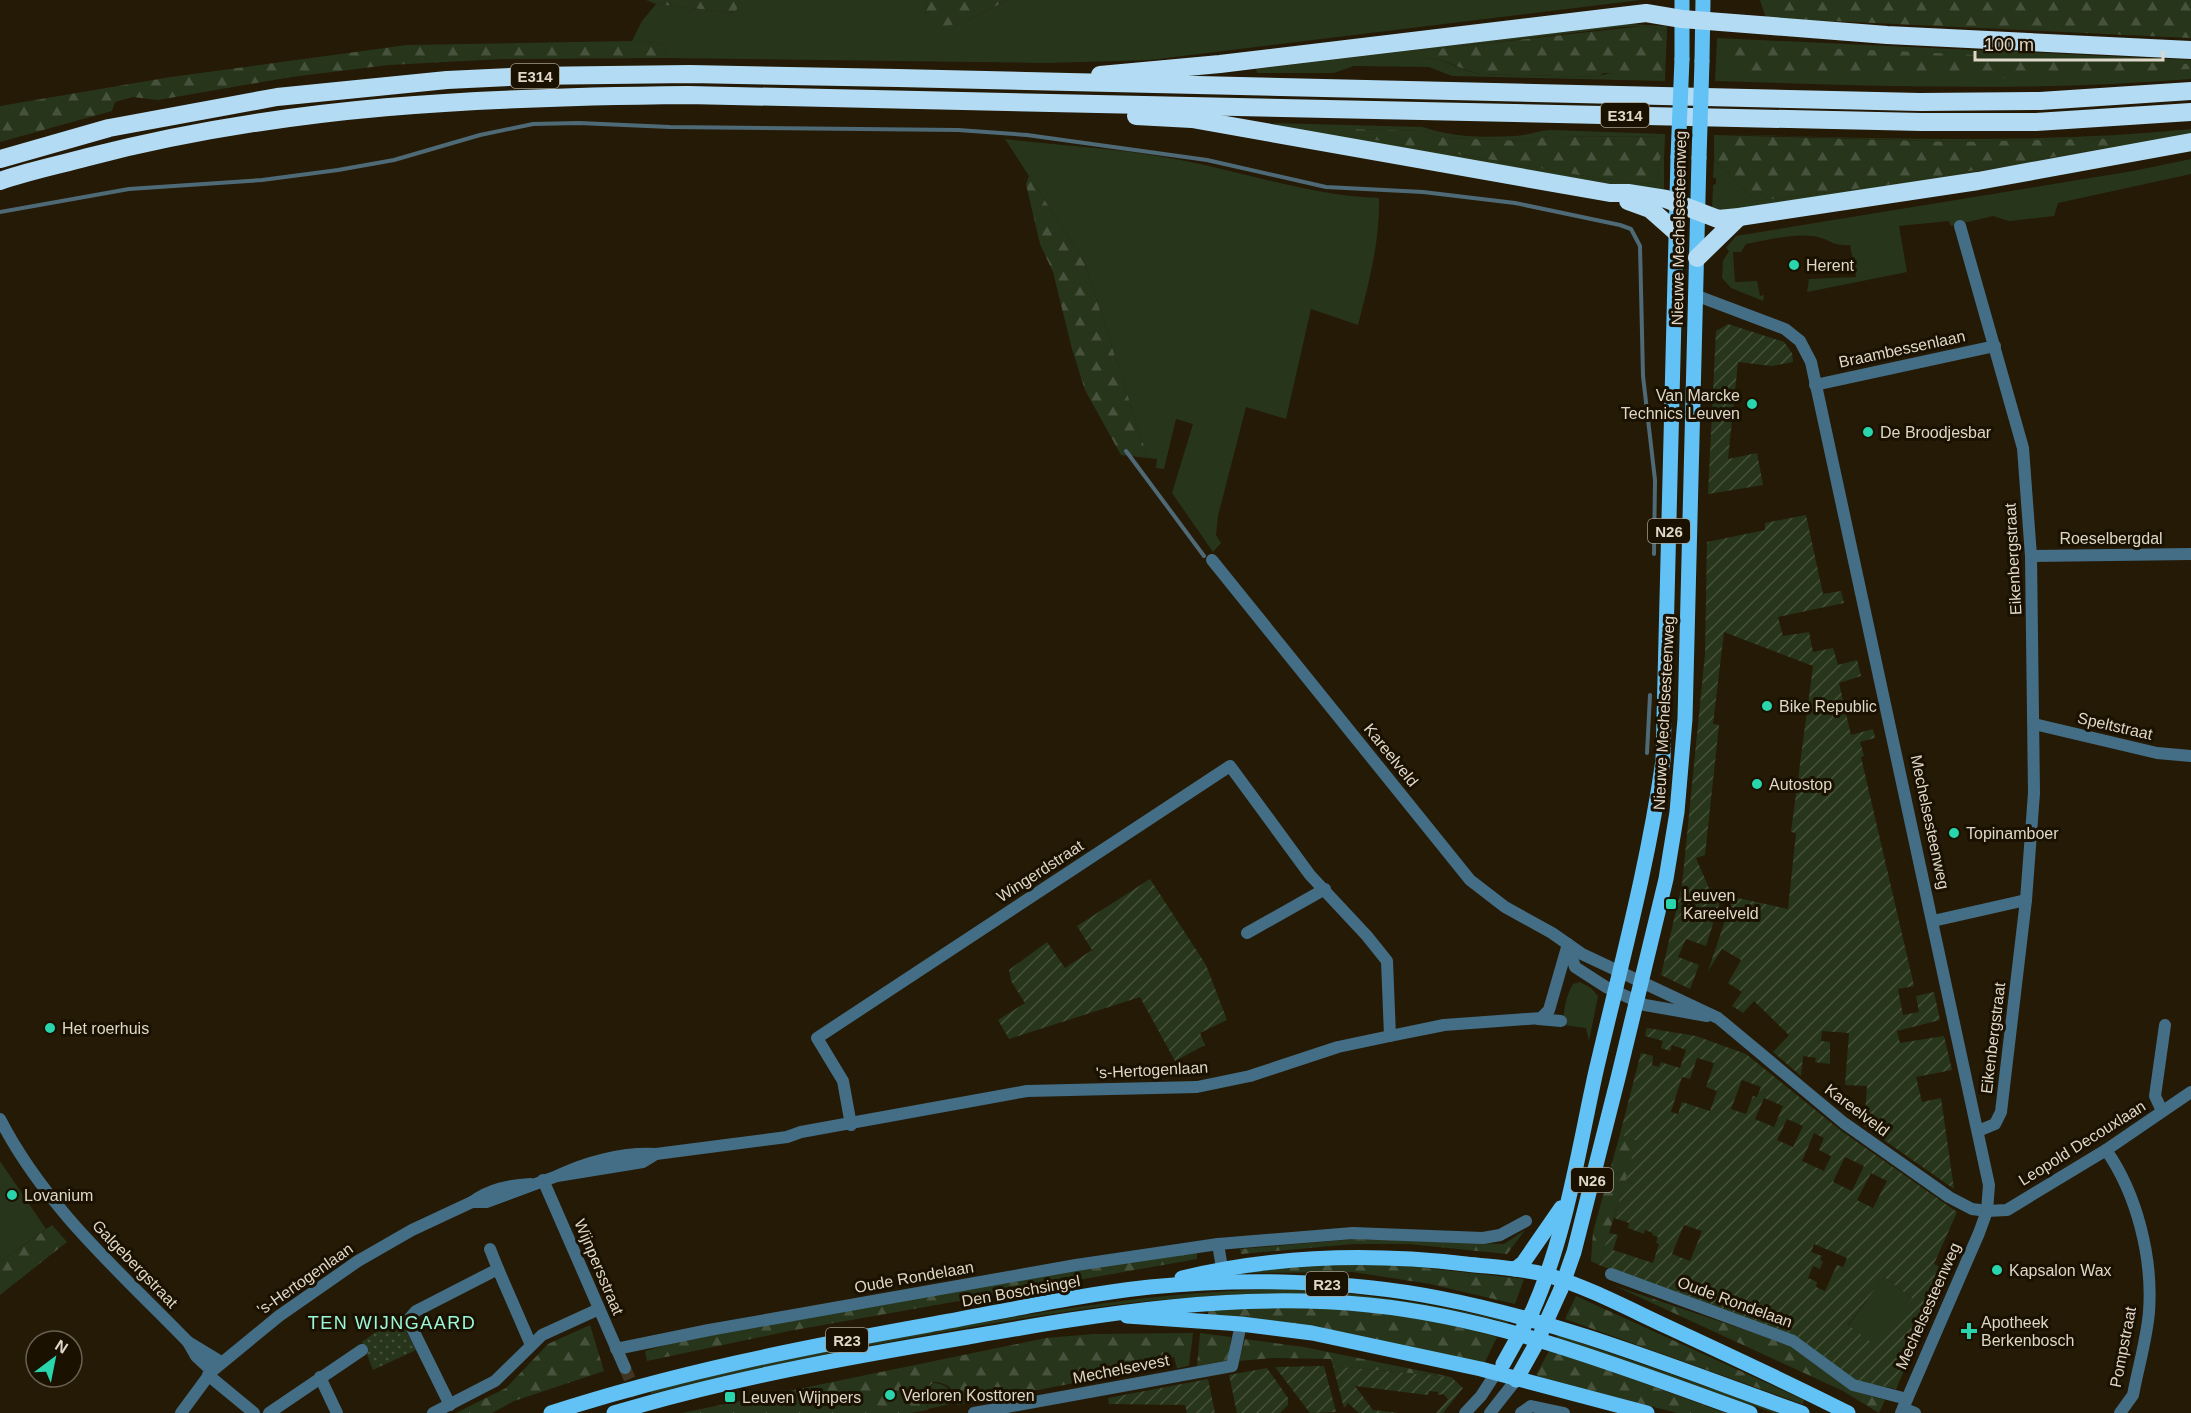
<svg xmlns="http://www.w3.org/2000/svg" width="2191" height="1413" font-family="Arial,sans-serif">
<defs>
<pattern id="forest-firs" width="22" height="20" patternUnits="userSpaceOnUse" patternTransform="scale(1.5)"><rect width="22" height="20" fill="#27361b"/><path d="M5 1l3.5 6h-7zM16 11l3.5 6h-7z" fill="#46523b"/></pattern>
<pattern id="park-dots" width="8" height="8" patternUnits="userSpaceOnUse" patternTransform="scale(1.5)"><rect width="8" height="8" fill="#27361b"/><path d="M2 2h.1M6 6h.1" fill="none" stroke="#46523b" stroke-width="1.8" stroke-linecap="round"/></pattern>
<pattern id="garden-furrows" width="10" height="10" patternUnits="userSpaceOnUse" patternTransform="scale(1.5)"><rect width="10" height="10" fill="#27361b"/><path d="M-1 1l2-2M0 10L10 0M9 11l2-2" fill="none" stroke="#46523b"/></pattern>
</defs>
<rect width="100%" height="100%" fill="#251a06"/>
<g fill="#27361b">
<polygon points="739,0 927,0 925,20 964,22 1008,0 1641,0 1150,60 1047,63 663,58 668,44 632,41 642,21 656,4 736,13"/>
<path d="M1629,24l38,2v5l-24,-5 -21,1 -202,24 4,7c22,0 36,13 57,16l117,3c13,-8 51,-1 67,0v4l-213,-5 -23,-9 -75,-1 -20,7h-77l-1,-4z"/>
<path d="M1717,38l474,22v19c-159,13 -317,7 -476,2z"/>
<path d="M1273,123l150,4c28,10 61,11 92,9 12,0 23,-6 36,-6l114,4v3l-117,-1 -23,5 -79,-3 -22,-7 -75,-2 -2,6 250,43 51,6 9,-2 3,-24 4,-1v36l-376,-64z"/>
<path d="M2191,129v7l-457,76 -22,-1 1,-26 3,-1v-6h-3l1,-19 42,42 131,-16 236,-40 -4,-7 -160,4 -245,-8c159,4 319,11 477,-5z"/>
<path d="M1005,139c53,6 107,9 159,18 73,12 140,38 215,41 1,44 -10,84 -21,127l-47,-16 -25,110 -40,-12 -28,109 -2,19 5,8 -8,9 -41,-59 21,-69 -17,-5 -12,50 -8,-1 1,-9 -9,-1 -64,-197z"/>
<path d="M2191,159v15l-133,29 -4,13 -45,5 -16,-5 -42,10 -2,-5 -50,5 8,46 -100,20 2,-13 47,-2 -6,-32c-18,1 -17,-4 -32,-8 -21,-5 -51,3 -72,7l-5,8h-8l2,30 22,-1 3,15 4,-1 -1,6 -32,-13 -9,-10 1,-17 6,-10 -3,-3 10,-12 397,-65z"/>
<path d="M1580,982l11,6 7,8 -9,45 -3,-13 -23,-3c1,-15 2,-27 10,-41z"/>
<polygon points="0,1161 46,1229 0,1262"/>
<polygon points="1884,1277 1912,1298 1876,1347 1848,1326"/>
<path d="M1290,1289c74,4 145,15 218,32l-1,2c-30,-9 -63,-14 -94,-19 -156,-25 -310,0 -464,27 -100,18 -200,37 -298,63l-1,-3c92,-24 186,-42 280,-59 119,-22 238,-42 360,-43z"/>
<polygon points="1558,1335 1782,1413 1774,1413 1556,1338"/>
<path d="M934,1383c14,1 18,9 21,20l-27,6 -2,-19z"/>
</g>
<g fill="url(#forest-firs)">
<polygon points="646,0 739,0 736,13 656,4"/>
<polygon points="927,0 1008,0 964,22 938,28 925,20"/>
<polygon points="1760,0 2191,0 2191,38 1766,18"/>
<path d="M1643,26l24,5 -2,46 -62,-4 -4,4 -118,-3c-22,-4 -34,-16 -57,-16l-5,-7z"/>
<polygon points="632,41 668,44 663,58 502,59 389,65 291,77 158,100 133,97 115,102 112,111 0,142 0,106 171,77 407,45"/>
<path d="M1749,46c147,3 294,14 442,18v5l-216,10 -7,-5 -53,-3 -183,2 -5,-7 8,-18z"/>
<polygon points="1349,129 1424,131 1446,138 1525,141 1548,136 1665,137 1664,157 1660,158 1657,182 1648,184 1597,178 1346,135"/>
<polygon points="1714,135 1959,142 2120,138 2124,145 1887,185 1756,201 1714,159"/>
<polygon points="1029,176 1084,261 1148,458 1121,455 1085,390 1072,349 1053,272 1040,244 1026,184"/>
<polygon points="1620,1134 1638,1141 1599,1265 1591,1261 1593,1232"/>
<polygon points="52,1225 67,1242 0,1295 0,1262"/>
<polygon points="1525,1230 1507,1254 1409,1244 1354,1244 1241,1254 1240,1249 1355,1239 1504,1244"/>
<polygon points="1197,1251 1197,1259 789,1331 647,1361 645,1351 691,1338 1141,1258"/>
<polygon points="1307,1265 1398,1265 1524,1279 1515,1304 1430,1284 1353,1272 1243,1273"/>
<polygon points="1615,1286 1787,1344 1850,1390 1885,1400 1879,1413 1843,1391"/>
<polygon points="1576,1296 1804,1400 1802,1404 1565,1319"/>
<polygon points="1257,1305 1367,1311 1434,1321 1497,1337 1485,1362 1313,1328 1208,1318 1208,1308"/>
<polygon points="590,1325 604,1371 514,1401 492,1413 456,1413 506,1388 548,1344"/>
<path d="M1193,1333l-4,33 -12,2 -3,-11 -26,5v5l-4,3 -187,35c-1,-14 -9,-23 -23,-23l-9,8 3,20 -18,3h-228l364,-75 48,-4z"/>
<polygon points="1200,1333 1231,1337 1229,1357 1226,1361 1197,1366"/>
<polygon points="1245,1339 1304,1347 1451,1377 1333,1366 1331,1359 1273,1358 1239,1361"/>
<polygon points="1550,1349 1725,1413 1677,1413 1543,1378 1536,1375"/>
</g>
<polygon fill="url(#park-dots)" points="398,1316 416,1350 373,1370 362,1342"/>
<g fill="url(#garden-furrows)" fill-rule="evenodd">
<polygon points="1728,324 1784,342 1792,353 1793,362 1772,366 1738,362 1728,459 1757,453 1763,485 1708,494 1716,331"/>
<polygon points="1806,515 1823,594 1841,591 1844,603 1778,617 1783,636 1809,632 1813,652 1833,648 1838,665 1857,660 1861,676 1839,683 1851,735 1873,729 1875,738 1860,742 1864,756 1861,757 1914,986 1898,989 1903,1015 1919,1012 1916,996 1934,992 1940,1020 1897,1031 1900,1043 1944,1036 1952,1070 1916,1077 1922,1102 1941,1098 1954,1189 1864,1126 1867,1086 1845,1085 1849,1033 1822,1031 1821,1041 1830,1042 1830,1064 1815,1062 1816,1058 1803,1056 1801,1076 1773,1052 1789,1035 1754,1001 1743,1013 1732,1006 1742,992 1728,983 1741,960 1722,949 1708,971 1733,897 1788,909 1796,833 1791,832 1813,666 1724,632 1713,724 1719,725 1705,855 1696,858 1711,893 1722,895 1706,946 1686,939 1678,957 1699,965 1690,989 1661,975 1682,885 1705,654 1707,542 1765,530 1765,523"/>
<polygon points="1150,879 1206,965 1227,1020 1200,1033 1205,1045 1175,1061 1140,997 1009,1039 998,1020 1025,1003 1011,981 1009,970 1047,942 1065,968 1092,950 1077,926"/>
<path d="M1647,1028l49,8 50,18 94,76 117,82 -23,52 14,7 -52,118 -41,-8 -60,-45 -196,-71 10,-32 9,2 -5,15 40,13 6,-19 -3,-1 2,-6 -6,-2 1,-2 -8,-3 -1,4 -16,-6 1,-5 -15,-5 23,-77 -17,-7 21,-81 12,3 -1,9 7,2 2,-5 19,6 6,-18 -14,-5 -2,6 -9,-3 2,-7 -18,-5zM1697,1058l17,5 -8,24 11,4 -7,20 -28,-9 -4,12 -7,-2 11,-35 8,2zM1742,1080l19,7 -4,10 -4,-1 -7,18 -15,-5zM1764,1098l19,8 -9,21 -19,-8zM1787,1119l16,7 -10,21 -16,-7zM1814,1133l10,5 -5,12 12,6 -7,15 -22,-10zM1845,1157l19,9 -12,25 -19,-9zM1871,1173l16,8 -14,27 -16,-8zM1684,1225l18,6 -12,30 -18,-7zM1814,1244l33,14 -4,9 -6,-2 -12,26 -9,-4 1,-5 -9,-4 5,-12 7,3 3,-8 -3,-1 2,-4 -11,-4zM1884,1277l28,21 -36,48 -28,-21z"/>
<polygon points="1324,1366 1336,1412 1310,1413 1275,1367"/>
<polygon points="1333,1366 1451,1377 1463,1388 1443,1413 1436,1413 1448,1399 1443,1394 1438,1395 1438,1392 1429,1391 1428,1395 1355,1386 1373,1410 1399,1413 1359,1413 1348,1403 1344,1408"/>
<polygon points="1267,1368 1288,1398 1288,1405 1280,1413 1237,1413 1229,1375"/>
<polygon points="1208,1379 1215,1413 1187,1413 1185,1405 1109,1404 1108,1398"/>
</g>
<g fill="none" stroke-linecap="round" stroke-linejoin="round">
<g stroke="#4e6a77" stroke-width="4">
<polyline points="0,212 129,189 262,180 338,170 394,160 480,135 533,124 579,123 670,127 958,130 1027,135 1207,160 1326,187 1423,192 1515,203 1620,225 1631,229 1640,246 1643,376 1655,480 1654,554"/>
<polyline points="1126,451 1204,556"/>
<polyline points="1647,753 1650,695"/>
</g>
<polyline stroke="#413623" stroke-width="12" stroke-dasharray="12 6" stroke-linecap="butt" points="625,1368 644,1413"/>
<g stroke="#436e86" stroke-width="12">
<polyline points="1960,226 2023,448 2031,556 2034,793 2026,900 2001,1112 1995,1124 1978,1131"/>
<polyline points="1815,385 1995,346"/>
<polyline points="2031,556 2191,554"/>
<polyline points="1212,560 1470,880 1505,907 1552,933 1582,954 1718,1018 1844,1123 1949,1197 1972,1209 1987,1211"/>
<polyline points="2034,724 2157,753 2191,756"/>
<polyline points="1933,921 2026,900"/>
<polyline points="1247,933 1325,889"/>
<polyline points="1568,945 1575,967 1606,987 1645,1005 1707,1016"/>
<polyline points="1538,1019 1561,1021"/>
<polyline points="2162,1111 2155,1096 2165,1025"/>
<path d="M0,1119c45,88 120,153 188,223"/>
<polyline points="851,1125 843,1081 817,1038 1230,766 1310,875 1367,936 1387,961 1390,1036"/>
<path d="M2106,1150c31,44 47,108 43,162 -2,24 -9,49 -14,73l-2,10 -13,18"/>
<polyline points="656,1154 787,1137 801,1132 1027,1091 1197,1087 1250,1076 1338,1047 1390,1036 1444,1025 1541,1018 1549,1010 1568,944"/>
<polyline points="543,1180 625,1368"/>
<path d="M531,1184c-22,1 -41,5 -59,18h15l70,-26 86,-14 13,-8c-33,-2 -70,8 -99,22"/>
<polyline points="1218,1244 1222,1268"/>
<polyline points="490,1249 498,1269"/>
<polyline points="1611,1274 1793,1341 1853,1385 1907,1399"/>
<polyline points="616,1349 709,1330 1076,1265 1218,1244 1353,1233 1483,1238 1500,1235 1526,1221"/>
<polyline points="212,1371 196,1356 188,1342 221,1362"/>
<polyline points="208,1375 254,1413"/>
<polyline points="320,1377 337,1413"/>
<polyline points="450,1405 410,1324 410,1318 416,1311 498,1269 531,1345"/>
<polyline points="1903,1408 1915,1413"/>
<polyline points="181,1413 212,1371 279,1316 358,1261 412,1230 472,1202"/>
<polyline points="269,1413 362,1350"/>
<polyline points="433,1413 495,1381 542,1335 599,1309"/>
<polyline points="974,1413 1232,1366 1241,1324"/>
<polyline points="1521,1413 1531,1406 1564,1413"/>
</g>
<g stroke="#436e86" stroke-width="12">
<polyline points="1695,295 1785,329 1800,341 1811,362 1989,1185 1987,1211 1979,1233 1901,1413"/>
<polyline points="1987,1211 2007,1210 2106,1150 2191,1092"/>
<polyline points="1465,1413 1481,1396 1496,1373"/>
<polyline points="1490,1413 1516,1380"/>
</g>
<g stroke="#62c2f5" stroke-width="15">
<polyline points="1682,59 1682,0"/>
<polyline points="1702,61 1703,0"/>
<polyline points="1515,1269 1523,1263 1561,1208"/>
<path d="M1182,1278c94,-23 189,-25 284,-14 27,3 55,4 81,11 41,12 82,34 121,52 60,28 121,56 180,86"/>
<polyline points="1561,1289 1574,1252 1618,1078 1666,879 1677,812 1685,719 1699,158"/>
<path d="M1532,1312c34,-76 46,-160 64,-241 24,-103 52,-205 67,-311l15,-603"/>
<polyline points="1127,1316 1241,1324 1312,1333 1481,1369 1647,1413"/>
<polyline points="1516,1380 1536,1344"/>
<path d="M551,1413c123,-40 249,-65 377,-88 73,-13 148,-30 222,-38 93,-9 198,-7 289,11 125,24 244,73 363,115"/>
<path d="M614,1413c116,-35 235,-56 354,-76 134,-23 265,-46 401,-32 132,13 257,64 381,108"/>
</g>
<g stroke="#b3dcf4" stroke-width="18">
<polyline points="1100,75 1220,64 1646,13 1682,19 1887,35 2191,50"/>
<polyline points="1136,116 1192,119 1610,193 1628,193 1666,199 1718,219 1739,217 1978,181 2191,142"/>
<polyline points="0,159 109,128 277,97 447,80 528,76 690,74 898,78 1920,102 2040,101 2191,91"/>
<path d="M0,181c29,-10 59,-16 88,-24 200,-52 394,-60 600,-62l1234,27h114l155,-10"/>
<polyline points="1628,201 1650,209 1676,232"/>
<polyline points="1697,258 1739,217"/>
</g>
<g stroke="#62c2f5" stroke-width="15">
<polyline points="1678,157 1682,59"/>
<polyline points="1699,158 1702,61"/>
<polyline points="1536,1344 1561,1289"/>
<polyline points="1503,1364 1532,1312"/>
</g>
</g>
<g fill="#28d5ad" stroke="#1b1100" stroke-width="2">
<circle cx="1794" cy="265" r="6"/>
<circle cx="1752" cy="404" r="6"/>
<circle cx="1868" cy="432" r="6"/>
<circle cx="1767" cy="706" r="6"/>
<circle cx="1757" cy="784" r="6"/>
<circle cx="1954" cy="833" r="6"/>
<rect x="1665" y="898" width="12" height="12" rx="3"/>
<circle cx="50" cy="1028" r="6"/>
<circle cx="12" cy="1195" r="6"/>
<circle cx="1997" cy="1270" r="6"/>
<path d="M1966 1322h6v6h6v6h-6v6h-6v-6h-6v-6h6z"/>
<circle cx="890" cy="1395" r="6"/>
<rect x="724" y="1391" width="12" height="12" rx="3"/>
</g>
<g text-anchor="middle" dominant-baseline="central" stroke-width="6" stroke-linejoin="round" paint-order="stroke">
<g fill="#1b1100" stroke="#a49c8d" stroke-width="1.5">
<rect x="511" y="64" width="48" height="24" rx="4.5"/>
<rect x="1601" y="103" width="48" height="24" rx="4.5"/>
<rect x="1648" y="519" width="42" height="24" rx="4.5"/>
<rect x="1571" y="1168" width="42" height="24" rx="4.5"/>
<rect x="1306" y="1272" width="42" height="24" rx="4.5"/>
<rect x="826" y="1328" width="42" height="24" rx="4.5"/>
</g>
<g font-size="15" font-weight="bold" fill="#ded7ca">
<text x="535" y="76">E314</text>
<text x="1625" y="115">E314</text>
<text x="1669" y="531">N26</text>
<text x="1592" y="1180">N26</text>
<text x="1327" y="1284">R23</text>
<text x="847" y="1340">R23</text>
</g>
<g font-size="16" fill="#ded7ca" stroke="#1b1100">
<text transform="translate(1679 228) rotate(-89)">Nieuwe Mechelsesteenweg</text>
<text transform="translate(1902 349) rotate(-12)">Braambessenlaan</text>
<text x="2111" y="538">Roeselbergdal</text>
<text transform="translate(2013 559) rotate(-93)">Eikenbergstraat</text>
<text transform="translate(1664 713) rotate(-87)">Nieuwe Mechelsesteenweg</text>
<text transform="translate(2115 726) rotate(13)">Speltstraat</text>
<text transform="translate(1391 755) rotate(51)">Kareelveld</text>
<text transform="translate(1930 822) rotate(78)">Mechelsesteenweg</text>
<text transform="translate(1040 871) rotate(-33)">Wingerdstraat</text>
<text transform="translate(1993 1038) rotate(-83)">Eikenbergstraat</text>
<text transform="translate(1152 1070) rotate(-3)">'s-Hertogenlaan</text>
<text transform="translate(1857 1110) rotate(37)">Kareelveld</text>
<text transform="translate(2082 1143) rotate(-32)">Leopold Decouxlaan</text>
<text transform="translate(135 1264) rotate(46)">Galgebergstraat</text>
<text transform="translate(599 1267) rotate(67)">Wijnpersstraat</text>
<text transform="translate(914 1277) rotate(-10)">Oude Rondelaan</text>
<text transform="translate(305 1279) rotate(-35)">'s-Hertogenlaan</text>
<text transform="translate(1021 1291) rotate(-10)">Den Boschsingel</text>
<text transform="translate(1735 1302) rotate(20)">Oude Rondelaan</text>
<text transform="translate(1928 1306) rotate(-66)">Mechelsesteenweg</text>
<text transform="translate(2123 1347) rotate(-79)">Pompstraat</text>
<text transform="translate(1121 1369) rotate(-11)">Mechelsevest</text>
</g>
<g font-size="16" fill="#ded7ca" stroke="#1b1100" text-anchor="start">
<text x="1806" y="265">Herent</text>
<text x="1740" y="395" text-anchor="end">Van Marcke<tspan x="1740" dy="18">Technics Leuven</tspan></text>
<text x="1880" y="432">De Broodjesbar</text>
<text x="1779" y="706">Bike Republic</text>
<text x="1769" y="784">Autostop</text>
<text x="1966" y="833">Topinamboer</text>
<text x="1683" y="895">Leuven<tspan x="1683" dy="18">Kareelveld</tspan></text>
<text x="62" y="1028">Het roerhuis</text>
<text x="24" y="1195">Lovanium</text>
<text x="2009" y="1270">Kapsalon Wax</text>
<text x="1981" y="1322">Apotheek<tspan x="1981" dy="18">Berkenbosch</tspan></text>
<text x="902" y="1395">Verloren Kosttoren</text>
<text x="742" y="1397">Leuven Wijnpers</text>
</g>
<g font-size="18" letter-spacing="1.5" fill="#9af9dc" stroke="#1b1100">
<text x="392" y="1323">TEN WIJNGAARD</text>
</g>
</g>
<g transform="translate(54 1359) rotate(32)"><circle r="28" fill="#1b1100" stroke="#696051" stroke-width="1.5"/>
<path d="M0-4.5L10 22L0 15L-10 22Z" fill="#28d5ad"/>
<text y="-9" font-size="16" font-weight="bold" text-anchor="middle" fill="#ded7ca">N</text>
</g>
<path d="M1975 51v9h188v-9" fill="none" stroke="#ded7ca" stroke-width="3"/>
<text x="1984" y="51" font-size="18" fill="#ded7ca" stroke="#1b1100" stroke-width="4.5" paint-order="stroke">100 m</text>
</svg>
